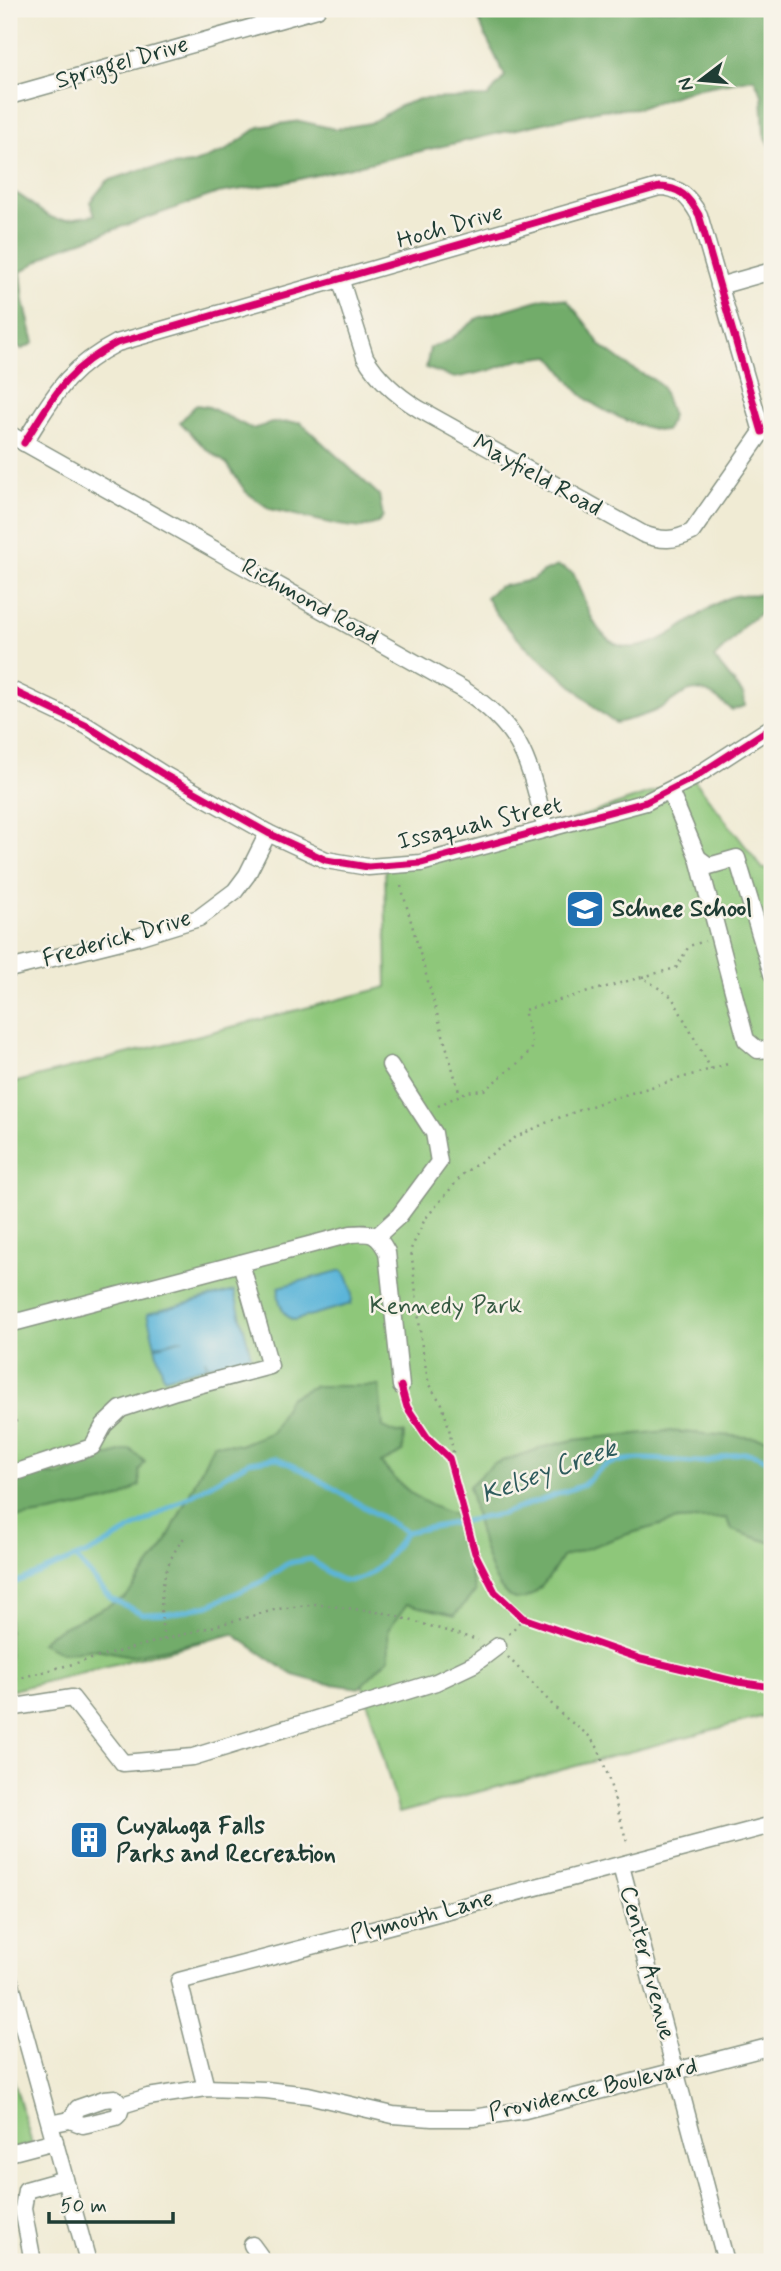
<svg xmlns="http://www.w3.org/2000/svg" width="781" height="2271" font-family="Mynerve,sans-serif">
<rect width="100%" height="100%" fill="#f7f3e8"/>
<filter id="ink" filterUnits="userSpaceOnUse"><feTurbulence type="fractalNoise" baseFrequency=".0143" numOctaves="2"/><feDisplacementMap in="SourceGraphic" scale="14" xChannelSelector="R" yChannelSelector="G"/><feConvolveMatrix kernelMatrix="1 2 1 2 8 2 1 2 1" color-interpolation-filters="sRGB"/></filter>
<filter id="wash" filterUnits="userSpaceOnUse"><feTurbulence type="fractalNoise" baseFrequency=".00686" numOctaves="4" result="noise"/><feDisplacementMap in="SourceGraphic" scale="28" xChannelSelector="R" yChannelSelector="G"/><feGaussianBlur stdDeviation="1.57" result="paint"/><feColorMatrix in="noise" values="0 0 0 0 0 0 0 0 0 0 0 0 0 0 0 0 0 1.4 0 .05"/><feComposite in="paint" operator="in"/></filter>
<g filter="url(#wash)">
<rect width="100%" height="100%" fill="#f0ebd4"/>
<g fill="#8ec77a" stroke="#568257" stroke-width="2">
<polygon points="693,778 763,869 772,867 772,1714 399,1813 343,1616 249,1630 9,1691 9,1084 387,987 385,866 546,829"/>
<polygon points="13,2078 32,2144 9,2150 9,2080"/>
</g>
<g fill="#72ac6a" stroke="#48744f" stroke-width="2">
<path d="M475,9h297v139l-8,-14 -2,-39 -8,-17 -59,11 -56,19 -39,2 -318,73 -64,10 -162,57 -35,22 3,29 10,42 -12,6 -13,-7v-152c18,6 29,24 47,29 11,2 27,-3 39,-4l-5,-13 17,-21 36,-12 49,-5 33,-13 34,-24 41,-6 35,8 35,-6 30,-17 19,-7 69,-2 17,-21 -20,-41z"/>
<path d="M548,297l19,3 20,25 13,20 31,23 23,12 8,7 10,29 -6,15c-24,-2 -68,-20 -85,-37 -12,-11 -19,-26 -31,-38l-31,4 -28,10 -36,8 -29,-10 4,-20 18,-7 30,-23z"/>
<polygon points="196,405 209,407 252,429 272,423 300,422 379,495 383,517 378,523 362,528 338,525 270,509 246,492 227,464 205,448 180,422"/>
<path d="M558,566l15,7c9,18 14,42 27,58 35,45 91,-15 123,-31 11,-5 25,-6 37,-5l12,-21v31l-28,20 -9,12 -21,21 30,37 1,11 -13,4c-15,-12 -30,-27 -49,-16 -9,4 -15,11 -24,15 -13,7 -28,10 -43,14 -18,-9 -30,-26 -46,-39 -30,-26 -65,-51 -84,-87l12,-10 34,-7 11,-8z"/>
<path d="M314,1386h65l4,41 13,6h8l-1,19 -22,11c22,27 41,41 74,52l20,77 -20,23 -48,-11 -19,26 1,28 -30,30 -41,-6 -25,-7 -60,-41 -102,22 -35,-7 -34,4 -21,-10 10,-10 75,-36 37,-49 51,-105 26,2 32,-13 17,-34z"/>
<path d="M667,1431l105,8v104l-40,-13 -6,-12 -48,2 -50,14 -66,23c-62,108 -81,-18 -93,-71l24,-22 55,-18 25,-6z"/>
<polygon points="130,1449 145,1462 139,1471 140,1485 120,1498 51,1513 9,1519 9,1480 33,1473 60,1476 103,1457"/>
</g>
<g fill="#5bb5d9" stroke="#3d7986" stroke-width="2">
<path d="M342,1270c8,7 12,24 9,34l-56,16c-13,-2 -18,-22 -16,-33z"/>
<polygon points="234,1291 251,1355 208,1366 205,1359 207,1366 164,1378 155,1347 183,1339 155,1346 147,1314"/>
</g>
<g fill="none" stroke-linecap="round" stroke-linejoin="round">
<g stroke="#5bb5d9" stroke-width="5">
<path d="M76,1558l35,41 32,15 32,-1 34,-8 54,-24 25,-18 23,-4c9,7 22,19 32,21 28,6 49,-29 63,-48"/>
<path d="M9,1585l88,-36 152,-87 27,-4 28,13 102,61 96,-18 81,-29c7,-5 13,-14 20,-18 26,-15 73,-4 102,-5 12,-1 24,-8 37,-9 11,-1 21,4 30,10"/>
</g>
</g>
</g>
<g filter="url(#ink)">
<g fill="none" stroke-linecap="round" stroke-linejoin="round">
<g stroke="#889484" stroke-width="19">
<g id="minor">
<polyline points="9,96 317,9"/>
<path d="M340,278l25,79c13,22 31,38 54,52l224,125c19,7 31,7 49,-2l70,-100"/>
<polyline points="719,286 772,271"/>
<path d="M9,434l455,256c61,40 64,72 82,139"/>
<path d="M24,443c30,-47 42,-74 93,-100l542,-156c21,0 30,10 40,28l63,217"/>
<polyline points="9,689 87,726 163,774 268,833 326,860 368,867 421,863 646,802 693,778 772,727"/>
<polyline points="670,791 698,858 746,1040 758,1050 772,1049"/>
<polyline points="698,858 709,866 737,858 772,974"/>
<polyline points="9,969 137,937 199,918 235,891 247,875 268,833"/>
<polyline points="376,1237 399,1216 439,1162 434,1133 390,1065"/>
<path d="M9,1324l342,-90c21,-2 26,-1 36,18l14,134"/>
<polyline points="9,1472 20,1471 92,1447 104,1425 121,1409 176,1391 270,1366 241,1263"/>
<polyline points="9,1708 72,1698 123,1763 193,1757 436,1682 474,1664 498,1646"/>
<polyline points="621,1866 726,2262"/>
<polyline points="9,1977 88,2262"/>
<polyline points="206,2088 179,1981 772,1825"/>
<polyline points="70,2120 78,2108 104,2099 115,2098 122,2105"/>
<polyline points="50,2124 70,2120 83,2125 92,2123 116,2117 119,2114 122,2105 148,2097 206,2088 266,2090 308,2095 393,2115 432,2118 473,2118 525,2110 772,2046"/>
<polyline points="9,2153 55,2141"/>
<polyline points="252,2245 260,2256 262,2262"/>
<polyline points="33,2262 23,2209 26,2190 65,2179"/>
</g>
</g>
<g stroke="#889484" stroke-width="2.5" stroke-dasharray="2 5" stroke-linecap="butt">
<polyline points="401,886 460,1095"/>
<polyline points="642,977 676,968 689,946 705,941"/>
<polyline points="438,1106 466,1092 484,1090 523,1059 533,1047 524,1010 642,977 672,997 711,1069"/>
<polyline points="9,1423 17,1421"/>
<polyline points="449,1458 453,1452 449,1428 442,1404 429,1385 422,1347 411,1249 425,1219 464,1173 516,1137 550,1121 608,1100 731,1063"/>
<polyline points="509,1634 523,1618"/>
<path d="M164,1640c-6,-36 -4,-73 20,-102"/>
<polyline points="508,1657 562,1715 588,1735 598,1748 607,1773 628,1846"/>
<polyline points="9,1681 278,1609 316,1604 385,1613 478,1640"/>
</g>
<use href="#minor" stroke="#fff" stroke-width="16"/>
<g stroke="#f7f3e8" stroke-width="11">
<g id="cycleway">
<path d="M24,443c30,-47 42,-74 93,-100l542,-156c21,0 30,10 40,28l63,217"/>
<polyline points="9,689 87,726 163,774 268,833 326,860 368,867 421,863 646,802 693,778 772,727"/>
<polyline points="401,1386 407,1407 427,1437 449,1458 475,1553 495,1592 523,1618 641,1659 738,1682 772,1687"/>
</g>
</g>
<use href="#cycleway" stroke="#d6006c" stroke-width="7"/>
</g>
</g>
<defs>
<g id="school-square" transform="scale(2.0125)"><rect x="-9" y="-9" width="18" height="18" rx="4" fill="#1f6fb2" stroke="#f7f3e8"/><path d="M0-5L7-2L0 1L-7-2ZM-4 1L0 2.5L4 1V4Q0 6-4 4Z" fill="#fff"/></g>
<g id="building-square" transform="scale(2.0125)"><rect x="-9" y="-9" width="18" height="18" rx="4" fill="#1f6fb2" stroke="#f7f3e8"/><path d="M-4-6H4V6H1V3H-1V6H-4ZM-2.5-4.3h1.7v1.8h-1.7ZM.8-4.3h1.7v1.8H.8ZM-2.5-1h1.7V.8h-1.7ZM.8-1h1.7V.8H.8Z" fill="#fff"/></g>
</defs>
<g fill-rule="evenodd">
<use href="#school-square" x="585" y="909"/>
<use href="#building-square" x="89" y="1840"/>
</g>
<g text-anchor="middle" dominant-baseline="central" stroke-width="5" stroke-linejoin="round" paint-order="stroke">
<g font-size="24" fill="#1f3d34" stroke="#f7f3e8">
<text transform="translate(122 63) rotate(-16)">Spriggel Drive</text>
<text transform="translate(450 227) rotate(-16)">Hoch Drive</text>
<text transform="translate(537 476) rotate(29)">Mayfield Road</text>
<text transform="translate(310 602) rotate(29)">Richmond Road</text>
<text transform="translate(480 824) rotate(-13)">Issaquah Street</text>
<text transform="translate(117 939) rotate(-16)">Frederick Drive</text>
<text transform="translate(422 1917) rotate(-15)">Plymouth Lane</text>
<text transform="translate(647 1963) rotate(75)">Center Avenue</text>
<text transform="translate(593 2090) rotate(-13)">Providence Boulevard</text>
</g>
<g font-size="24" font-weight="bold" fill="#1f3d34" stroke="#f7f3e8" text-anchor="start">
<text x="612" y="909">Schnee School</text>
<text x="116" y="1826">Cuyahoga Falls<tspan x="116" dy="28">Parks and Recreation</tspan></text>
</g>
<g font-size="24" fill="#355942" stroke="#f7f3e8">
<text x="446" y="1306">Kennedy Park</text>
</g>
<g font-size="26" font-style="italic" fill="#2e5b5d" stroke="#f7f3e8">
<text transform="translate(549 1472) rotate(-20)">Kelsey Creek</text>
</g>
</g>
<rect width="781" height="2271" fill="none" stroke="#f7f3e8" stroke-width="35"/>
<g transform="translate(701 80) rotate(254)" stroke="#f7f3e8" stroke-width="5" paint-order="stroke">
<path d="M0-5L12 26L0 18L-12 26Z" fill="#1f3d34"/>
<text y="-10" font-size="19" font-weight="bold" text-anchor="middle" fill="#1f3d34">N</text>
</g>
<path d="M49 2212v10h124v-10" fill="none" stroke="#1f3d34" stroke-width="3.5"/>
<text x="60" y="2212" font-size="21" fill="#1f3d34" stroke="#f7f3e8" stroke-width="5" paint-order="stroke">50 m</text>
</svg>
